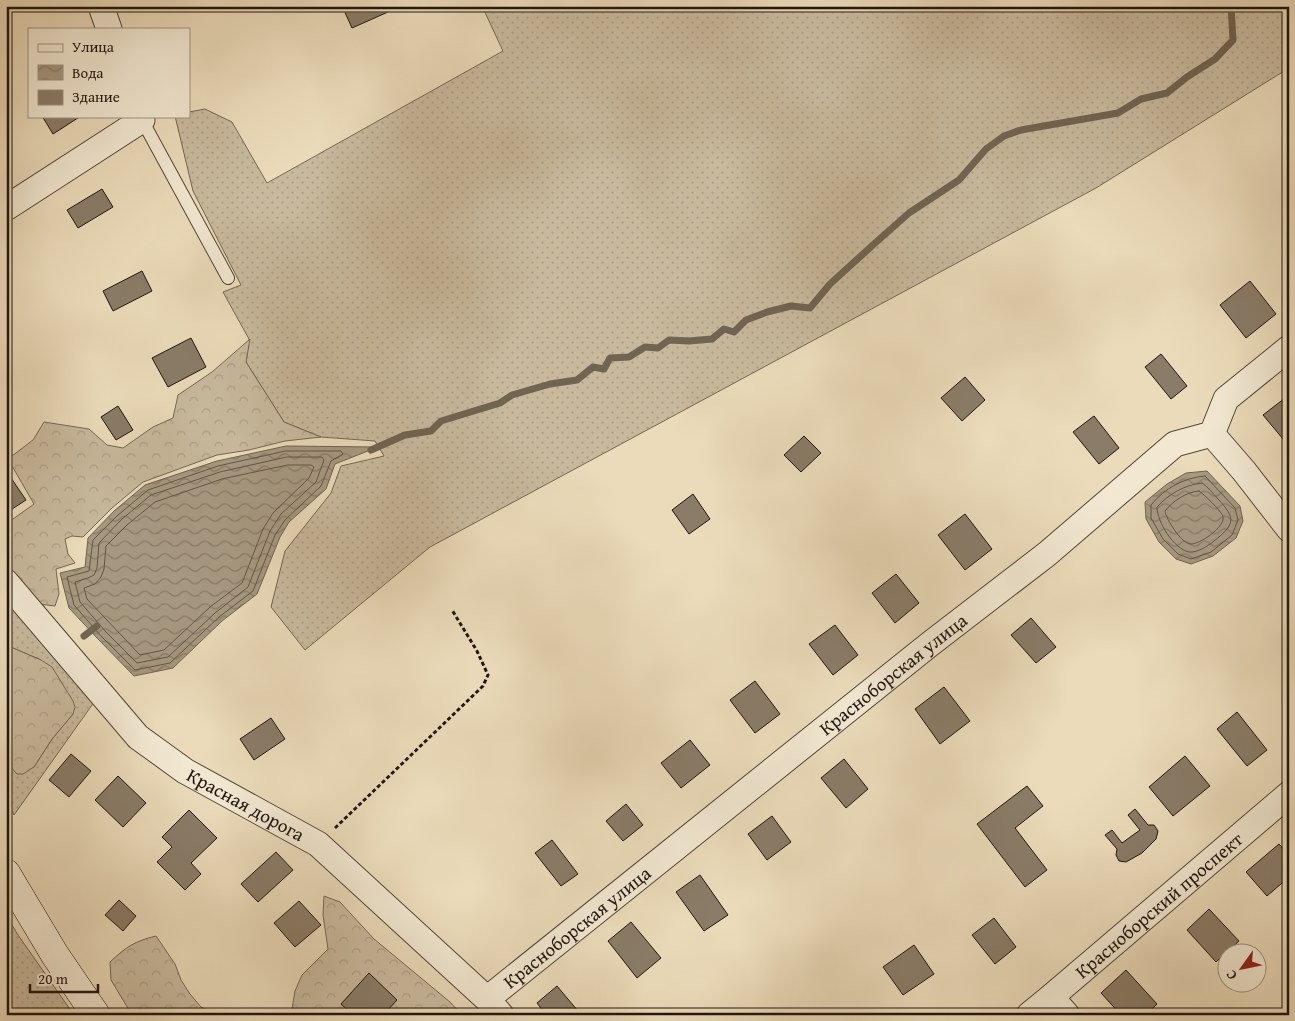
<svg xmlns="http://www.w3.org/2000/svg" width="1295" height="1021" font-family="'Gentium Book Plus',serif">
<defs>
<pattern id="grass-dots" width="8" height="8" patternUnits="userSpaceOnUse" patternTransform="scale(1.25)"><rect width="8" height="8" fill="#c8b99d"/><path d="M2 2h.1M6 6h.1" fill="none" stroke="#ac9e86" stroke-width="1.8" stroke-linecap="round"/></pattern>
<pattern id="forest-crowns" width="20" height="18" patternUnits="userSpaceOnUse" patternTransform="scale(1.25)"><rect width="20" height="18" fill="#c8b99d"/><path d="M2 6a3 3 0 1 1 6 0M12 15a3 3 0 1 1 6 0" fill="none" stroke="#ac9e86"/></pattern>
<pattern id="water-waves" width="16" height="10" patternUnits="userSpaceOnUse" patternTransform="scale(1.25)"><rect width="16" height="10" fill="#a69880"/><path d="M0 5q4-4 8 0t8 0" fill="none" stroke="#877b67"/></pattern>
</defs>
<rect width="100%" height="100%" fill="#ebdbba"/>
<filter id="stains"><feTurbulence type="fractalNoise" baseFrequency=".004" numOctaves="4"/><feColorMatrix values="0 0 0 0 .2 0 0 0 0 .09 0 0 0 0 .02 0 0 0 .5 -.17"/></filter>
<radialGradient id="worn" r=".72"><stop offset=".6" stop-color="#630" stop-opacity="0"/><stop offset="1" stop-color="#630" stop-opacity=".3"/></radialGradient>
<g fill="url(#grass-dots)" stroke="#746756">
<polygon points="482,6 1289,6 1289,68 1096,188 430,547 305,650 271,607 285,551 331,493 341,466 384,456 375,441 321,437 284,422 246,362 249,339 223,292 241,285 193,191 175,116 189,116 189,112 205,109 232,122 267,183 503,51"/>
<polygon points="6,592 97,698 14,815 6,799 6,759 8,764 34,767 52,739 73,714 41,660 6,645"/>
<polygon points="6,915 18,935 74,1015 6,1015"/>
</g>
<g fill="url(#forest-crowns)" stroke="#746756">
<polygon points="250,339 246,362 284,422 321,437 285,441 249,450 217,455 143,482 112,508 83,537 72,536 65,539 68,554 75,563 56,569 59,594 55,606 39,604 6,566 6,524 34,504 8,459 33,440 44,422 89,429 107,445 123,448 153,427 173,418 178,395 212,372"/>
<polygon points="6,645 41,660 52,667 73,701 75,707 73,714 52,739 34,767 23,774 17,774 8,764 6,759"/>
<polygon points="324,896 340,902 374,939 450,1002 462,1015 291,1015 295,991 302,975 328,949 323,915"/>
<path d="M156,936l19,28 6,16 9,14 11,13 18,8h-87l-21,-35 -1,-18c16,-15 25,-21 46,-26z"/>
</g>
<g fill="url(#water-waves)" stroke="#706453">
<polygon points="286,446 378,447 335,464 326,489 289,522 280,537 257,594 222,621 173,668 134,676 98,639 69,608 60,573 85,567 88,538 114,511 145,485 217,461"/>
<polygon points="1207,471 1240,506 1243,521 1236,538 1213,556 1191,564 1176,559 1159,542 1146,519 1145,502 1167,484 1186,473"/>
</g>
<g fill="none" stroke-linecap="round" stroke-linejoin="round">
<g stroke="#635648" stroke-width="1">
<polygon points="286,451 341,451 343,454 331,461 321,486 285,520 275,535 253,591 219,617 170,663 135,670 101,636 74,605 67,577 89,571 93,540 118,515 148,490 218,466"/>
<polygon points="287,457 322,457 324,460 316,482 281,514 270,531 248,587 215,613 168,657 137,663 106,632 80,602 75,582 88,578 94,575 97,568 99,543 122,519 151,495 220,472"/>
<polygon points="288,465 311,465 314,467 309,478 273,513 263,529 242,583 210,607 164,650 140,655 87,599 84,588 95,584 101,577 104,569 106,546 127,525 155,502 222,479"/>
<path d="M1205,476l30,32 3,12 -6,15 -21,17 -20,7 -13,-5 -15,-15 -12,-21v-13c14,-17 32,-27 54,-29z"/>
<path d="M1202,483c6,4 11,10 16,16 19,20 16,26 -4,42 -6,5 -17,12 -25,11 -15,-3 -32,-30 -32,-45 12,-13 27,-22 45,-24z"/>
<path d="M1199,491c5,3 21,19 24,25 3,11 -24,29 -33,28 -9,-1 -24,-25 -25,-33 8,-10 21,-19 34,-20z"/>
</g>
<g stroke="#706453" stroke-width="7">
<polyline points="371,450 405,435 431,431 441,421 500,403 512,395 550,384 577,380 593,367 604,369 610,358 629,357 645,347 658,348 669,340 689,341 712,339 724,329 734,332 746,320 767,312 791,306 810,308 830,284 874,244 909,213 959,180 986,149 1004,136 1021,130 1118,113 1141,99 1167,93 1187,77 1215,59 1233,40 1231,6"/>
<polyline points="84,636 97,626"/>
</g>
</g>
<g fill="#8a7c68" stroke="#20150f">
<polygon points="342,6 386,6 388,12 352,28"/>
<polygon points="42,116 81,116 53,134"/>
<polygon points="102,189 113,207 78,228 67,210"/>
<polygon points="142,271 152,291 113,311 103,291"/>
<polygon points="1250,281 1276,314 1246,338 1220,305"/>
<polygon points="191,338 206,367 168,387 152,358"/>
<polygon points="1161,354 1187,386 1171,399 1145,367"/>
<polygon points="965,377 985,400 962,421 941,398"/>
<polygon points="1289,395 1289,444 1288,445 1263,415"/>
<polygon points="118,406 133,430 116,440 101,417"/>
<polygon points="1094,416 1119,448 1099,464 1073,432"/>
<polygon points="804,436 821,453 801,472 784,455"/>
<polygon points="9,475 26,500 6,513 6,477"/>
<polygon points="693,494 710,519 689,534 672,510"/>
<polygon points="965,514 992,549 965,570 938,535"/>
<polygon points="896,574 919,603 895,623 872,593"/>
<polygon points="1031,618 1056,647 1036,663 1011,635"/>
<polygon points="835,625 858,655 833,675 809,644"/>
<polygon points="755,681 780,714 755,733 730,700"/>
<polygon points="944,687 970,721 940,744 915,709"/>
<polygon points="1237,712 1267,750 1247,766 1217,729"/>
<polygon points="271,718 285,739 254,760 240,739"/>
<polygon points="690,740 710,765 681,788 661,763"/>
<polygon points="71,754 91,771 69,797 49,780"/>
<polygon points="1185,756 1210,786 1173,816 1149,787"/>
<polygon points="844,759 868,789 846,808 821,778"/>
<polygon points="118,776 146,803 123,827 95,800"/>
<polygon points="1027,786 1043,806 1015,828 1047,870 1025,887 977,824"/>
<polygon points="626,804 643,825 623,841 606,821"/>
<polygon points="1135,809 1148,825 1154,825 1158,831 1156,839 1142,853 1126,862 1119,861 1116,855 1117,849 1105,835 1112,830 1122,843 1140,830 1128,815"/>
<polygon points="189,810 217,838 191,863 201,874 185,890 157,862 172,847 162,837"/>
<polygon points="772,816 791,842 767,860 748,834"/>
<polygon points="552,840 578,874 561,886 535,853"/>
<polygon points="1279,844 1289,855 1289,877 1267,896 1246,872"/>
<polygon points="276,852 293,870 258,902 241,884"/>
<polygon points="700,875 728,915 704,931 676,892"/>
<polygon points="119,900 136,916 123,931 105,915"/>
<polygon points="299,901 321,925 295,947 274,923"/>
<polygon points="1209,909 1239,941 1216,962 1187,930"/>
<polygon points="994,918 1016,947 995,964 972,935"/>
<polygon points="631,922 661,958 637,978 608,941"/>
<polygon points="914,945 934,974 903,995 883,967"/>
<polygon points="1126,970 1157,1004 1146,1015 1121,1015 1101,993"/>
<polygon points="369,973 397,1000 383,1015 353,1015 341,1004"/>
<polygon points="557,986 578,1011 573,1015 546,1015 537,1003"/>
</g>
<g fill="none" stroke-linecap="round" stroke-linejoin="round">
<g stroke="#53463a" stroke-width="14">
<polyline id="service" points="142,120 228,278"/>
</g>
<g stroke="#53463a" stroke-width="27">
<g id="minor">
<polyline points="101,6 109,29"/>
<polyline points="6,208 142,120 140,116"/>
<polyline points="1212,434 1244,471 1289,529"/>
<path id="s1" d="M6,582l132,155 47,34 133,73 169,155 14,16"/>
<polyline points="1051,997 1067,1015"/>
<path id="s2" d="M487,999l443,-355 117,-90 128,-110 37,-10 14,-35 63,-51"/>
<path id="s3" d="M1029,1015l22,-18 238,-203"/>
</g>
</g>
<g stroke="#20150f" stroke-width="29">
<polyline id="secondary" points="6,873 55,955 96,1015"/>
</g>
<polyline stroke="#20150f" stroke-width="3" stroke-dasharray="4 2.5" stroke-linecap="butt" points="335,828 483,686 488,675 477,651 452,610"/>
<use href="#service" stroke="#f2e8d2" stroke-width="12"/>
<use href="#minor" stroke="#f2e8d2" stroke-width="25"/>
<use href="#secondary" stroke="#f2e8d2" stroke-width="28"/>
</g>
<g text-anchor="middle" dominant-baseline="central" stroke-width="4.5" stroke-linejoin="round" paint-order="stroke">
<g font-size="19" fill="#20150f" stroke="#f2e8d2">
<text stroke="none"><textPath href="#s2" startOffset="520">Красноборская улица</textPath></text>
<text stroke="none"><textPath href="#s1" startOffset="331">Красная дорога</textPath></text>
<text stroke="none"><textPath href="#s3" startOffset="170">Красноборский проспект</textPath></text>
<text stroke="none"><textPath href="#s2" startOffset="115">Красноборская улица</textPath></text>
</g>
</g>
<rect width="1295" height="1021" fill="none" stroke="#ebdbba" stroke-width="25"/>
<rect x="8" y="8" width="1280" height="1006" fill="none" stroke="#20150f" stroke-width="2.5"/>
<rect x="12" y="12" width="1270" height="996" fill="none" stroke="#20150f"/>
<rect x="28" y="28" width="162" height="90" fill="#f2e8d2" stroke="#9e9484"/>
<rect x="38" y="44" width="25" height="8" fill="#f2e8d2" stroke="#9e9484"/>
<text x="72" y="52" font-size="15" fill="#20150f">Улица</text>
<rect x="38" y="65" width="25" height="15" fill="url(#water-waves)" stroke="#9e9484"/>
<text x="72" y="78" font-size="15" fill="#20150f">Вода</text>
<rect x="38" y="90" width="25" height="15" fill="#8a7c68" stroke="#9e9484"/>
<text x="72" y="102" font-size="15" fill="#20150f">Здание</text>
<g transform="translate(1242 968) rotate(237)"><circle r="24" fill="#f2e8d2" stroke="#9e9484"/>
<path d="M0-4L9 19L0 12L-9 19Z" fill="#8f2418"/>
<text y="-8" font-size="14" font-weight="bold" text-anchor="middle" fill="#20150f">С</text>
</g>
<path d="M30 984v8h68v-8" fill="none" stroke="#20150f" stroke-width="2.5"/>
<text x="38" y="984" font-size="15" fill="#20150f" stroke="#f2e8d2" stroke-width="4" paint-order="stroke">20 m</text>
<rect width="100%" height="100%" filter="url(#stains)"/>
<rect width="100%" height="100%" fill="url(#worn)"/>
</svg>
